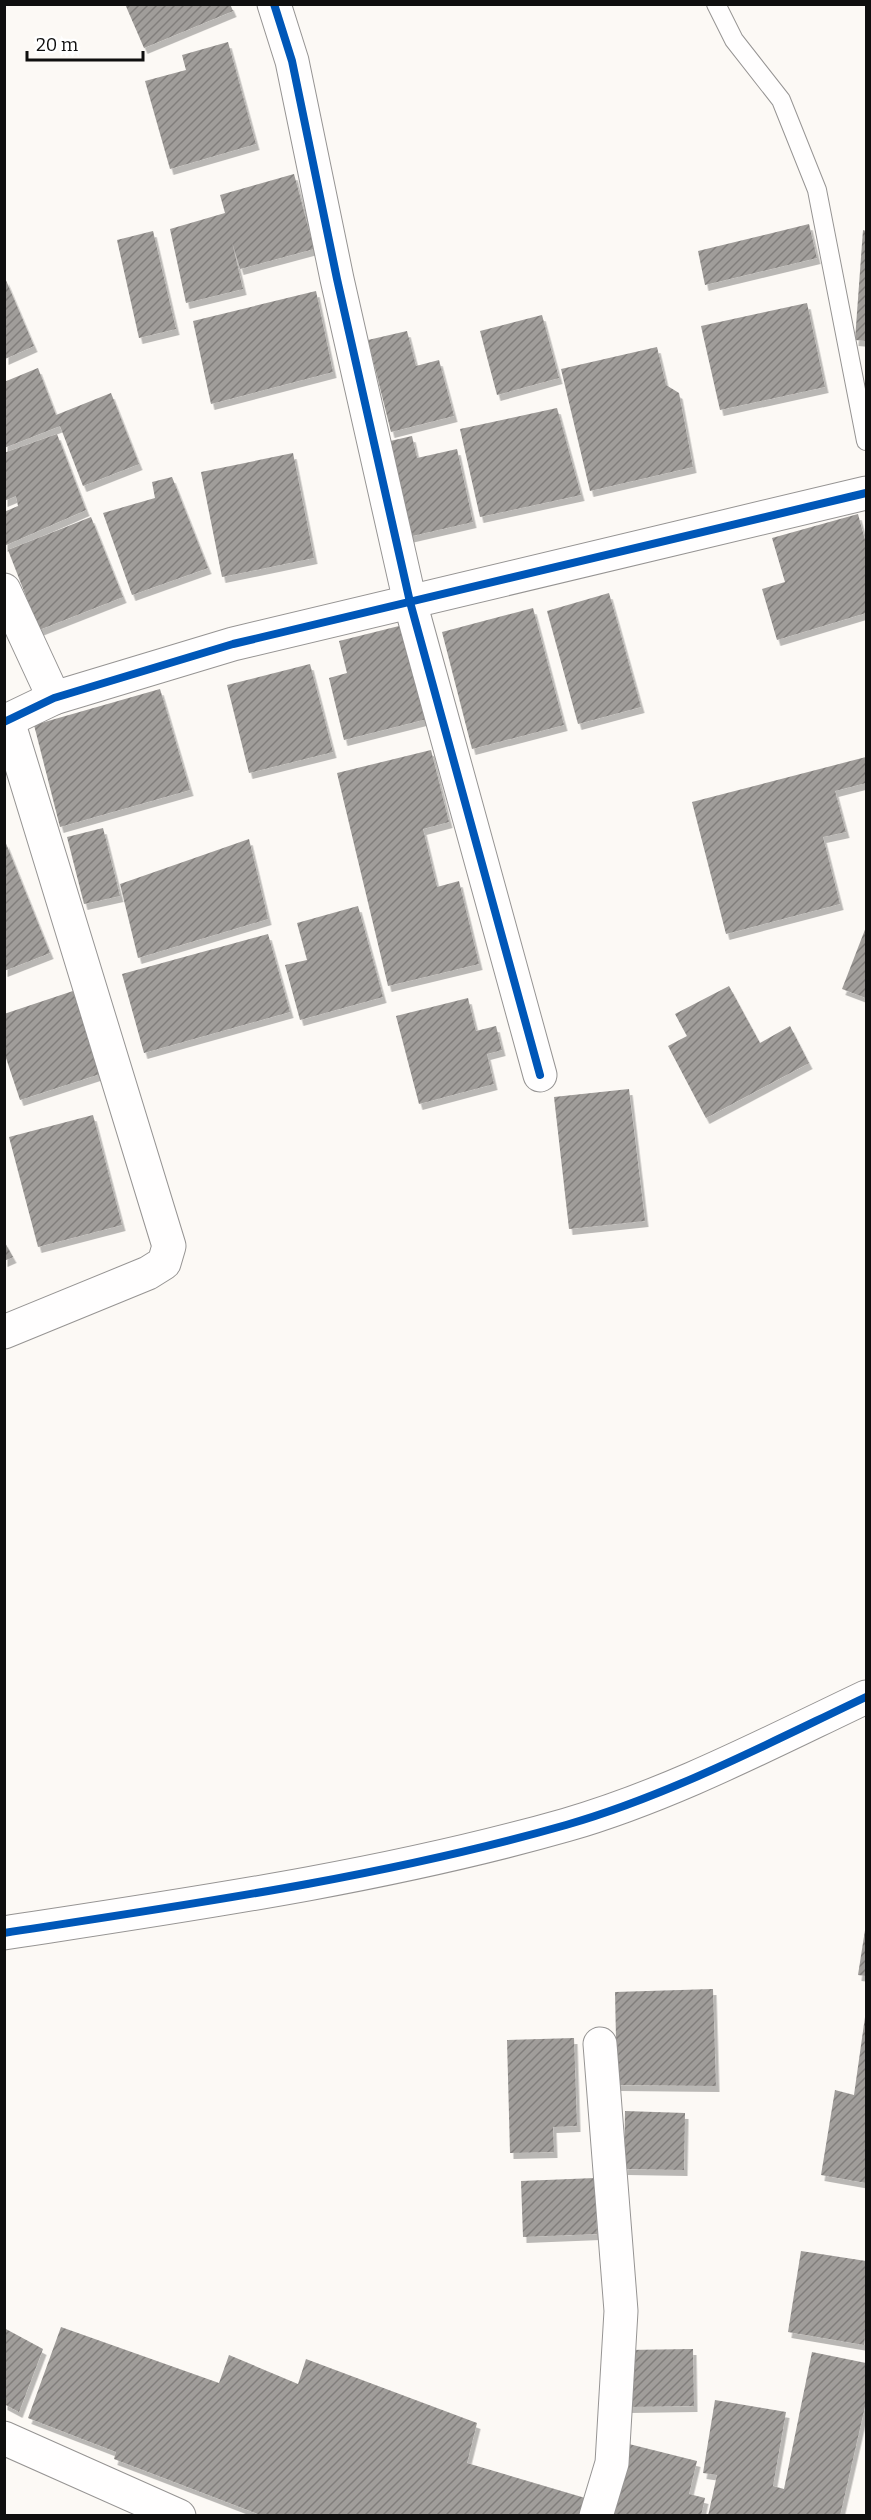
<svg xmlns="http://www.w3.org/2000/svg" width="871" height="2520" font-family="Bitter,serif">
<defs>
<pattern id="building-hatch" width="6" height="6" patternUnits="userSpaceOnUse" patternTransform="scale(1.5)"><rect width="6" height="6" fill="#a09d9a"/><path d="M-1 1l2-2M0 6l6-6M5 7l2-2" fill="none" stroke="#817e7c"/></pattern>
<filter id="shadow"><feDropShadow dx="3.5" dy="6" stdDeviation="0" flood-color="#0004"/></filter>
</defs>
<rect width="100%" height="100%" fill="#fcf9f5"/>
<g fill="url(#building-hatch)" filter="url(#shadow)">
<polygon points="125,4 230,4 233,11 144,48"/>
<polygon points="228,42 256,144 170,169 145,81 186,70 182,55"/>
<polygon points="294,174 314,249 240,269 232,242 243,289 186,303 170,229 225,213 220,195"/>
<polygon points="809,224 817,258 705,285 698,251"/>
<polygon points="863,230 866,231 866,341 855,340"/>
<polygon points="153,231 176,329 139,338 117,240"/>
<polygon points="5,278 34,346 5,359"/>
<polygon points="316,291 333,372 211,404 193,321"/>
<polygon points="807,303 825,387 720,410 701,326"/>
<polygon points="542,315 559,378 497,395 480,331"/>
<polygon points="407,331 416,366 439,360 454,416 391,432 368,340"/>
<polygon points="657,347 666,385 679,393 693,467 590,491 561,369"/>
<polygon points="38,368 56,415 111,393 139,464 83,486 60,426 4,448 4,382"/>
<polygon points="557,408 581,495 480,517 460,429"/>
<polygon points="57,434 86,510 4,546 4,512 18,506 16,496 4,501 4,453"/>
<polygon points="412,436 417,458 457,449 473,522 408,537 386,442"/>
<polygon points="293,453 314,558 222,577 201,472"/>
<polygon points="172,477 208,568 132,595 103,513 155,498 152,482"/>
<polygon points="858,514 866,544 866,613 777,640 762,589 785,582 772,538"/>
<polygon points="91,517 123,597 39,630 8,550"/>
<polygon points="609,593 641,707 578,724 547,611"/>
<polygon points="533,608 564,725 472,749 442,632"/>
<polygon points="403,625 427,719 344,740 329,678 347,673 339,641"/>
<polygon points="310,664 333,752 249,773 227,685"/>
<polygon points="160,689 190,790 60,827 34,725"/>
<polygon points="431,750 449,822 423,829 437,887 459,881 479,964 388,986 337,773"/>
<polygon points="866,757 866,783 835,791 846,832 823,837 840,904 726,934 692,802"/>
<polygon points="103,828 120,896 84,904 67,837"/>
<polygon points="249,839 268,919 138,958 120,884"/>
<polygon points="5,841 50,953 4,971 5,875"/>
<polygon points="358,906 383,997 300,1020 285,965 307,960 297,923"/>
<polygon points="866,927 866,998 842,989"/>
<polygon points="268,934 290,1012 144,1053 122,974"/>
<polygon points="729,986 760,1043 790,1026 809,1063 706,1118 668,1046 687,1036 675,1014"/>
<polygon points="73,991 100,1074 20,1100 4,1052 4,1014"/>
<polygon points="468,998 476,1031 496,1026 502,1050 487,1054 494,1084 419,1104 396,1016"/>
<polygon points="629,1089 645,1221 569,1229 554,1097"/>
<polygon points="93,1115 122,1225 38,1247 9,1137"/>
<polygon points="4,1241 13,1257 4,1261"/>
<polygon points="865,1930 866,1930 866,1976 858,1975"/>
<polygon points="713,1989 716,2086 617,2085 615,1992"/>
<polygon points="865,2017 866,2017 866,2183 821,2175 835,2090 854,2095"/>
<polygon points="574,2038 577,2126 553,2127 554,2152 510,2153 507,2040"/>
<polygon points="625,2111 685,2113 684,2170 624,2169"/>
<polygon points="595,2178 597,2234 523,2237 521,2181"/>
<polygon points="801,2251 866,2261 866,2328 864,2345 788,2332"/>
<polygon points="61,2327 219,2383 229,2355 298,2384 306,2359 477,2423 467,2463 592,2500 588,2516 263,2516 114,2459 116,2452 28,2418"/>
<polygon points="4,2328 43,2349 19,2412 4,2404"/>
<polygon points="693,2349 694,2406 626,2407 626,2350"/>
<polygon points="812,2352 866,2363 866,2402 840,2516 708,2516 717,2475 703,2473 715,2400 786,2412 773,2486 784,2489"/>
<polygon points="625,2443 697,2461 689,2494 705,2498 701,2516 607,2516"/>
</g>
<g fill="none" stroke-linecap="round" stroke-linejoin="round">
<g stroke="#969493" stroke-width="20">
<polyline id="service" points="716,4 734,40 781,100 817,190 866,441"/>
</g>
<g stroke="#969493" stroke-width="35">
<g id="minor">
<polyline points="274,4 292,61 337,279 410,602 540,1075"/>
<polyline points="4,590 54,698"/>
<polyline points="4,722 54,698 233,644 866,493"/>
<polyline points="4,1332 148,1273 164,1263 169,1246 8,721"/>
<path d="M4,1933c189,-29 379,-56 562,-108 104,-30 203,-82 300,-128"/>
<polyline points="596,2516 612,2463 621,2311 600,2044"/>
</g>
</g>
<g stroke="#969493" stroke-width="35">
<polyline id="tertiary" points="4,2438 179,2516"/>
</g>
<use href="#service" stroke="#fffefe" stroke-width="18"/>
<use href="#minor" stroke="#fffefe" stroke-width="33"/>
<use href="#tertiary" stroke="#fffefe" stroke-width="33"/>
<g stroke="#fff" stroke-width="11">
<g id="cycleway">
<polyline points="274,4 292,61 337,279 410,602 540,1075"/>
<polyline points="4,722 54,698 233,644 866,493"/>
<path d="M4,1933c189,-29 379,-56 562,-108 104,-30 203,-82 300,-128"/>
</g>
</g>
<use href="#cycleway" stroke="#0057b8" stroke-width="8"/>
</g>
<rect width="871" height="2520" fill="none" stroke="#0f0f0f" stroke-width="12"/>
<path d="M27 51v9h116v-9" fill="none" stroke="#0f0f0f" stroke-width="3"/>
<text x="36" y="51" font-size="18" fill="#0f0f0f" stroke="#ffffff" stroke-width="4.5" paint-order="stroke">20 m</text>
</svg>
